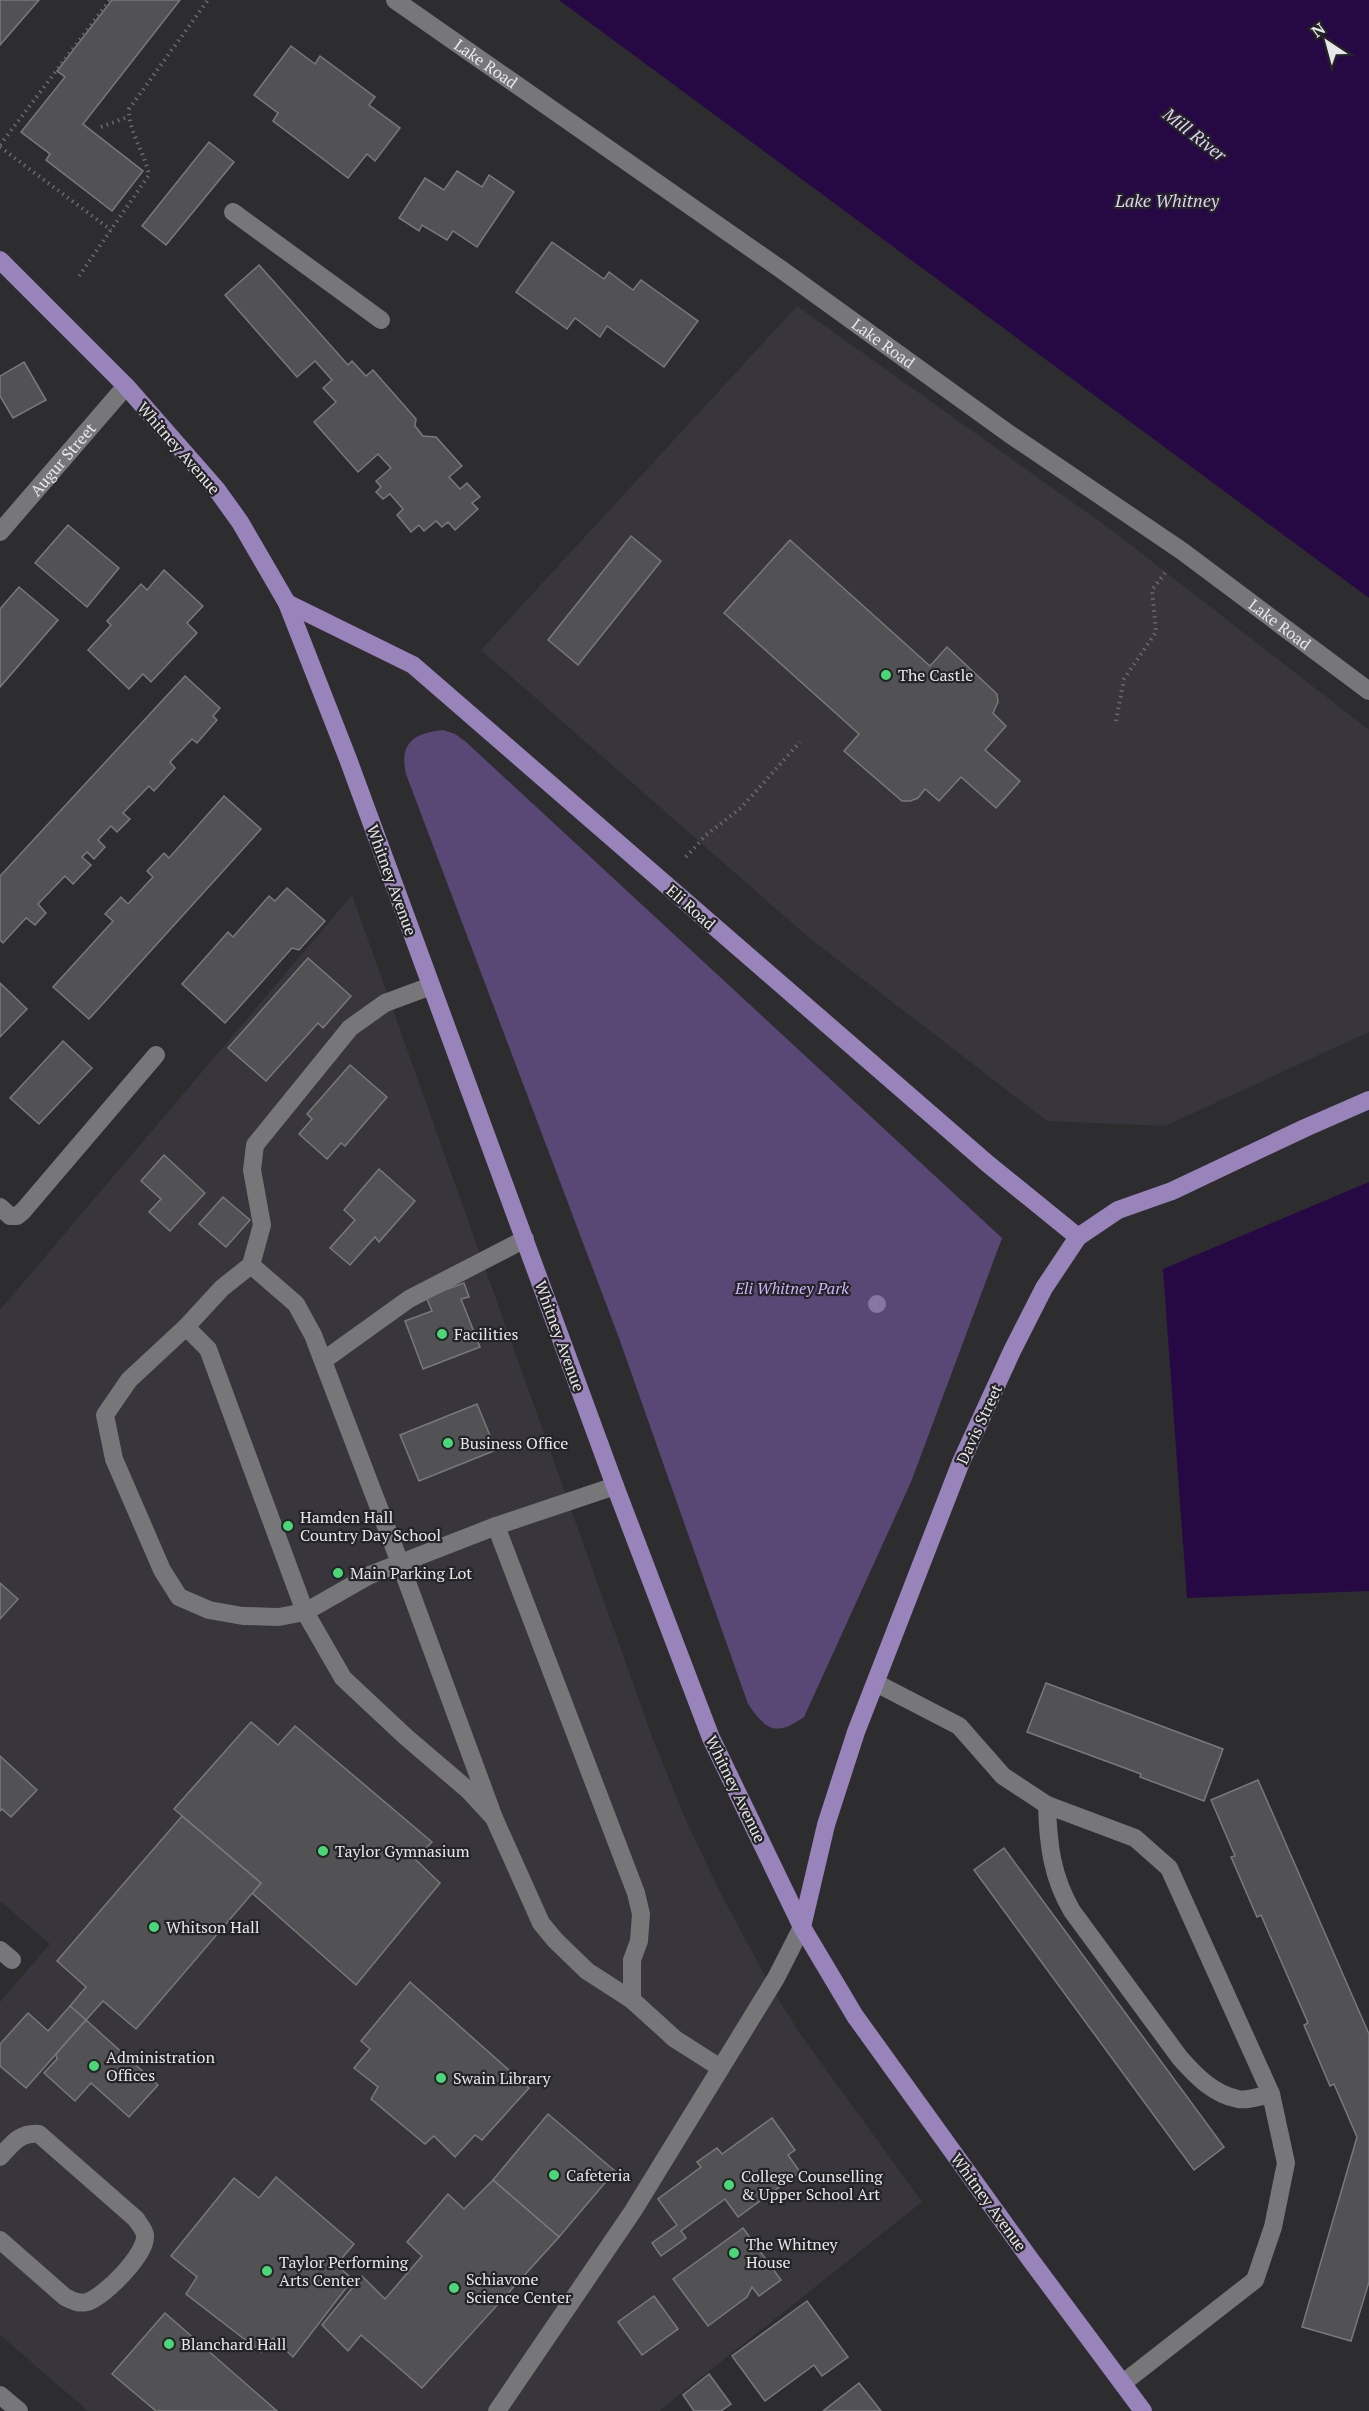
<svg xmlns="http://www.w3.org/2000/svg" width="1369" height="2411" font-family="'PT Serif',serif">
<rect width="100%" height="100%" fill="#2d2d2f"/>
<g fill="#38353d">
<polygon points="797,306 1114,532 1369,730 1369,1032 1165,1126 1047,1121 808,937 481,650"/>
<polygon points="352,895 654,1742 685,1818 720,1892 772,1989 801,2035 922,2202 659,2411 88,2411 0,2335 0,2002 50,1944 0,1901 0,1310"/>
</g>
<path fill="#594876" d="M443,730l12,4 11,8 536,496 -91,244 -107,235c-28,20 -38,13 -56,-13l-129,-366 -213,-564c-7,-31 8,-41 37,-44z"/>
<g fill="#260944">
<polygon points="559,0 1369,0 1369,598"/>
<polygon points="1369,1182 1369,1591 1187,1598 1163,1269"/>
</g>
<g fill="#525154" stroke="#79787b" stroke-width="1.5">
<polygon points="0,0 39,0 0,45"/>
<polygon points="112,0 180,0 83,124 143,171 112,211 46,160 50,154 21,132 65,77 57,71"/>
<polygon points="291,46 315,64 320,56 375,97 369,105 400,128 375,161 367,154 348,178 273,121 278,113 254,95"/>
<polygon points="209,142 234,162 166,245 142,226"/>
<polygon points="457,171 482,187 489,175 514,192 477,247 453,231 447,240 422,225 419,231 399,218 425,178 444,190"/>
<polygon points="552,242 604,279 609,272 633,290 641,280 698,321 664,367 607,326 600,337 575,318 567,329 516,292"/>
<polygon points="259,265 348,365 352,361 366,376 373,370 416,419 415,426 423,436 436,437 462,466 449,477 460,489 467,483 480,497 472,503 478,509 455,530 448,522 442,527 436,521 424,531 419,525 411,532 397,515 403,509 390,494 383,499 376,492 381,487 376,481 391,468 378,454 358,472 314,422 336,402 323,388 332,380 315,361 297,377 225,295"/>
<polygon points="24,362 46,400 13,418 0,396 0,376"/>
<polygon points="68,525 119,568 87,607 35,563"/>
<polygon points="631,536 661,561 578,665 548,640"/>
<polygon points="790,540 930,666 947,647 997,694 998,702 993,713 1006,726 985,750 1020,781 996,808 961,777 939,801 925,789 918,798 910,801 902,801 844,751 859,734 724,613"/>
<polygon points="164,570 203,606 187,623 197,633 151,682 143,674 129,689 88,650 111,625 107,621 141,584 147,590"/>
<polygon points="19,587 58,620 0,687 0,609"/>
<polygon points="185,676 220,708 213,716 217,720 197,743 192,739 170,762 175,768 154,791 149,786 123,813 130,819 117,832 111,826 98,840 105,847 94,859 87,852 82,857 91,865 73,884 65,876 38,904 46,913 35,925 26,918 3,943 0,940 0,876"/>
<polygon points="224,796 261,829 89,1019 53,987 113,921 105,914 121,897 128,904 153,877 147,871 164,853 169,858"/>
<polygon points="287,888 325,921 299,950 292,948 225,1023 182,984 228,932 233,937 269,896 275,901"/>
<polygon points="308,958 351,996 323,1028 318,1023 266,1081 228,1048"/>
<polygon points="0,983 27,1009 0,1037"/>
<polygon points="63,1041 92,1068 39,1124 10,1098"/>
<polygon points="350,1065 387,1097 345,1146 341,1143 327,1159 299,1134 312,1119 307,1114"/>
<polygon points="164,1155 205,1193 170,1231 149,1212 161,1199 141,1181"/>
<polygon points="379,1169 415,1201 379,1242 375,1237 350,1265 330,1248 355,1220 344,1210"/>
<polygon points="223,1197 250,1220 226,1247 199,1224"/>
<polygon points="464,1283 469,1297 461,1299 480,1347 423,1369 405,1321 432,1311 426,1297"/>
<polygon points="477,1404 496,1450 419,1481 400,1435"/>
<polygon points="0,1583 18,1599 0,1619"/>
<polygon points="1046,1683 1223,1749 1204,1801 1140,1777 1141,1774 1027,1732"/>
<polygon points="251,1722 278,1745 295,1726 432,1842 415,1859 440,1883 356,1985 252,1893 261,1883 174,1809"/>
<polygon points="0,1756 37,1790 11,1817 2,1809 0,1811"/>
<polygon points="1258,1780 1369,2034 1369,2282 1351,2341 1302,2327 1357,2137 1334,2084 1330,2086 1304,2025 1308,2023 1261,1915 1257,1917 1231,1857 1235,1856 1211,1800"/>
<polygon points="182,1816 261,1883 136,2029 103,2001 86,2020 70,2006 86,1987 57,1961"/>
<polygon points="1004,1848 1224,2147 1194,2170 974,1870"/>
<polygon points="410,1982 529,2088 482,2140 475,2135 455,2157 434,2136 425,2144 371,2099 378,2087 354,2068 370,2049 361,2041"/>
<polygon points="70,2006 86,2020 26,2088 0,2066 0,2044 28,2013 48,2031"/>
<polygon points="86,2020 158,2085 129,2117 91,2083 75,2101 44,2073 57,2059 56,2054"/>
<polygon points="548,2114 615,2171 559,2237 493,2180"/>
<polygon points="772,2118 795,2150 788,2155 800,2172 738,2217 725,2199 681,2231 686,2238 661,2256 652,2243 677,2225 658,2199 701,2167 697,2162 717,2148 722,2154"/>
<polygon points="276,2177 354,2244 336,2265 353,2279 293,2357 273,2338 261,2352 186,2294 197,2277 171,2256 234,2178 259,2198"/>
<polygon points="493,2180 559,2237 422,2388 361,2335 348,2351 322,2325 362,2276 385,2299 422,2256 407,2242 448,2194 464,2209"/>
<polygon points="743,2228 781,2280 759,2296 752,2287 747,2297 708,2326 673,2279"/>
<polygon points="654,2296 678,2329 642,2355 618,2322"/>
<polygon points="807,2301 848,2357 822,2376 814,2365 765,2401 732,2356"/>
<polygon points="165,2313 277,2411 156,2411 112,2374"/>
<polygon points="709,2374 731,2404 721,2411 694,2411 683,2395"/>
<polygon points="859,2383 881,2411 823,2411"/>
</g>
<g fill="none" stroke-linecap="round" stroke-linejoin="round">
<g stroke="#6a6a6c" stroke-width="4" stroke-dasharray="1.5 4.5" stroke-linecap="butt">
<polyline points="101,127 128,117"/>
<polyline points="0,145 110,0"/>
<polyline points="0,147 111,230"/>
<path d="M79,276l70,-101c-4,-22 -21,-44 -20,-66l79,-109"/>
<polyline points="1116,721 1124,679 1156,632 1152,590 1165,573"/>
<polyline points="686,857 706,835 741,808 800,742"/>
</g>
<g stroke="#777679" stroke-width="18">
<path id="s1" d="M395,0l387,270 226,163 174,118 187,140"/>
<polyline points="233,212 381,320"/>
<path id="s2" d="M0,532l126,-146"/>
<polyline points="0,1207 10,1216 17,1216 23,1211 156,1055"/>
<polyline points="251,1265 262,1225 252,1170 255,1145 350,1028 385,1003 431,986"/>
<polyline points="186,1327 208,1349 305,1612 343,1678 406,1737 468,1790 494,1818 541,1923 555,1940 587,1971 632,2000"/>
<polyline points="324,1360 409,1299 525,1239"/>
<polyline points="496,1526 615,1486"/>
<polyline points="876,1683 959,1726 1003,1776 1047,1805 1135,1838 1169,1868 1271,2094 1286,2163 1273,2227 1255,2280 1123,2383"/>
<path d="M1047,1805c1,39 5,72 25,106l108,147c16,18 33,36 58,41 10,2 23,-3 33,-5"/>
<polyline points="494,1818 400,1563 313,1335 296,1304 251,1265 222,1288 186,1327 129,1380 105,1415 114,1459 162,1570 179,1597 209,1610 243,1616 279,1617 305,1612 370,1575 496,1526 636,1893 641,1914 639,1941 632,1960 632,2000 675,2039 719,2067"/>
<polyline points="0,1950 12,1960"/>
<path d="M0,2157c12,-13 20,-25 39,-23l97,85c3,5 8,10 9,16 2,19 -41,62 -58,67 -8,2 -14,-1 -22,-5l-65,-57"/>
<polyline points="0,2395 19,2411"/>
<polyline points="497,2411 633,2211 776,1978 802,1927"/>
</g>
<g stroke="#9883ba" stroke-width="18">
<polyline points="0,260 126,386 217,490 240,522 287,603 348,759 615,1486 711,1738 802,1927 855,2016 1030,2259 1143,2411"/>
<polyline points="287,603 413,665 988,1164 1078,1237"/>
<polyline points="802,1927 826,1825 856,1732 961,1462 1012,1351 1044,1288 1078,1237 1118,1210 1172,1191 1305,1128 1369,1100"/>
</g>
</g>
<circle fill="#8577a0" cx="877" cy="1304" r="9"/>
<g fill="#4ad778" stroke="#242325" stroke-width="2">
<circle cx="886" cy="675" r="6"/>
<circle cx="442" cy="1334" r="6"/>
<circle cx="448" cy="1443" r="6"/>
<circle cx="288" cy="1526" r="6"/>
<circle cx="338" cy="1573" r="6"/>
<circle cx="323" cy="1851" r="6"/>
<circle cx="154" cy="1927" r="6"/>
<circle cx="94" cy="2066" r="6"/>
<circle cx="441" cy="2078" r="6"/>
<circle cx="554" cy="2175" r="6"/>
<circle cx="729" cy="2185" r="6"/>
<circle cx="734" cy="2253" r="6"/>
<circle cx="267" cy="2271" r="6"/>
<circle cx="454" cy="2288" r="6"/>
<circle cx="169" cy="2344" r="6"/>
</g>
<g text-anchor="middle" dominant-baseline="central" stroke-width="4.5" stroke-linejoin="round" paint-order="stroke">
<g font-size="16" fill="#e7e6e8" stroke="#242325">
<text stroke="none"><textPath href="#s1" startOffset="111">Lake Road</textPath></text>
<text stroke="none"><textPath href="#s1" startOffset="597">Lake Road</textPath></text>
<text transform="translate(179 448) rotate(49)">Whitney Avenue</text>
<text stroke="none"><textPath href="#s2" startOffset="96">Augur Street</textPath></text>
<text stroke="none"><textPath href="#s1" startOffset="1083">Lake Road</textPath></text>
<text transform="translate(392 880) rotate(70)">Whitney Avenue</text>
<text transform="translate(691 907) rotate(41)">Eli Road</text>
<text transform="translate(560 1336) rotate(70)">Whitney Avenue</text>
<text transform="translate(979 1424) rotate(-65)">Davis Street</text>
<text transform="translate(736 1789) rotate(64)">Whitney Avenue</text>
<text transform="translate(989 2202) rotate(54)">Whitney Avenue</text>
</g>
<g font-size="16" fill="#e7e6e8" stroke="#242325" text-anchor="start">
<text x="898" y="675">The Castle</text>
<text x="454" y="1334">Facilities</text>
<text x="460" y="1443">Business Office</text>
<text x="300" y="1517">Hamden Hall<tspan x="300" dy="18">Country Day School</tspan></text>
<text x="350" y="1573">Main Parking Lot</text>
<text x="335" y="1851">Taylor Gymnasium</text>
<text x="166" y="1927">Whitson Hall</text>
<text x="106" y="2057">Administration<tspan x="106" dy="18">Offices</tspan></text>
<text x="453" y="2078">Swain Library</text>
<text x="566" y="2175">Cafeteria</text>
<text x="741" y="2176">College Counselling<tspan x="741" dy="18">&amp; Upper School Art</tspan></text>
<text x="746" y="2244">The Whitney<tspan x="746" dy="18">House</tspan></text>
<text x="279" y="2262">Taylor Performing<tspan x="279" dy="18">Arts Center</tspan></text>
<text x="466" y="2279">Schiavone<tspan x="466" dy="18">Science Center</tspan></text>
<text x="181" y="2344">Blanchard Hall</text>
</g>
<g font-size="16" font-style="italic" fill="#cdb3fd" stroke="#242325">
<text x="792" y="1288">Eli Whitney Park</text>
</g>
<g font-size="18" font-style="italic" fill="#ddd0f6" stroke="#242325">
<text transform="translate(1195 134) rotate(38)">Mill River</text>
<text x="1167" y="200">Lake Whitney</text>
</g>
</g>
<g transform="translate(1327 42) rotate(324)" stroke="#242325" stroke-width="4.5" paint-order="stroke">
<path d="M0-4.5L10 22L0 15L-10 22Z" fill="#e7e6e8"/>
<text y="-9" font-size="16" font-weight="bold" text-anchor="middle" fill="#e7e6e8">N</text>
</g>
</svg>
